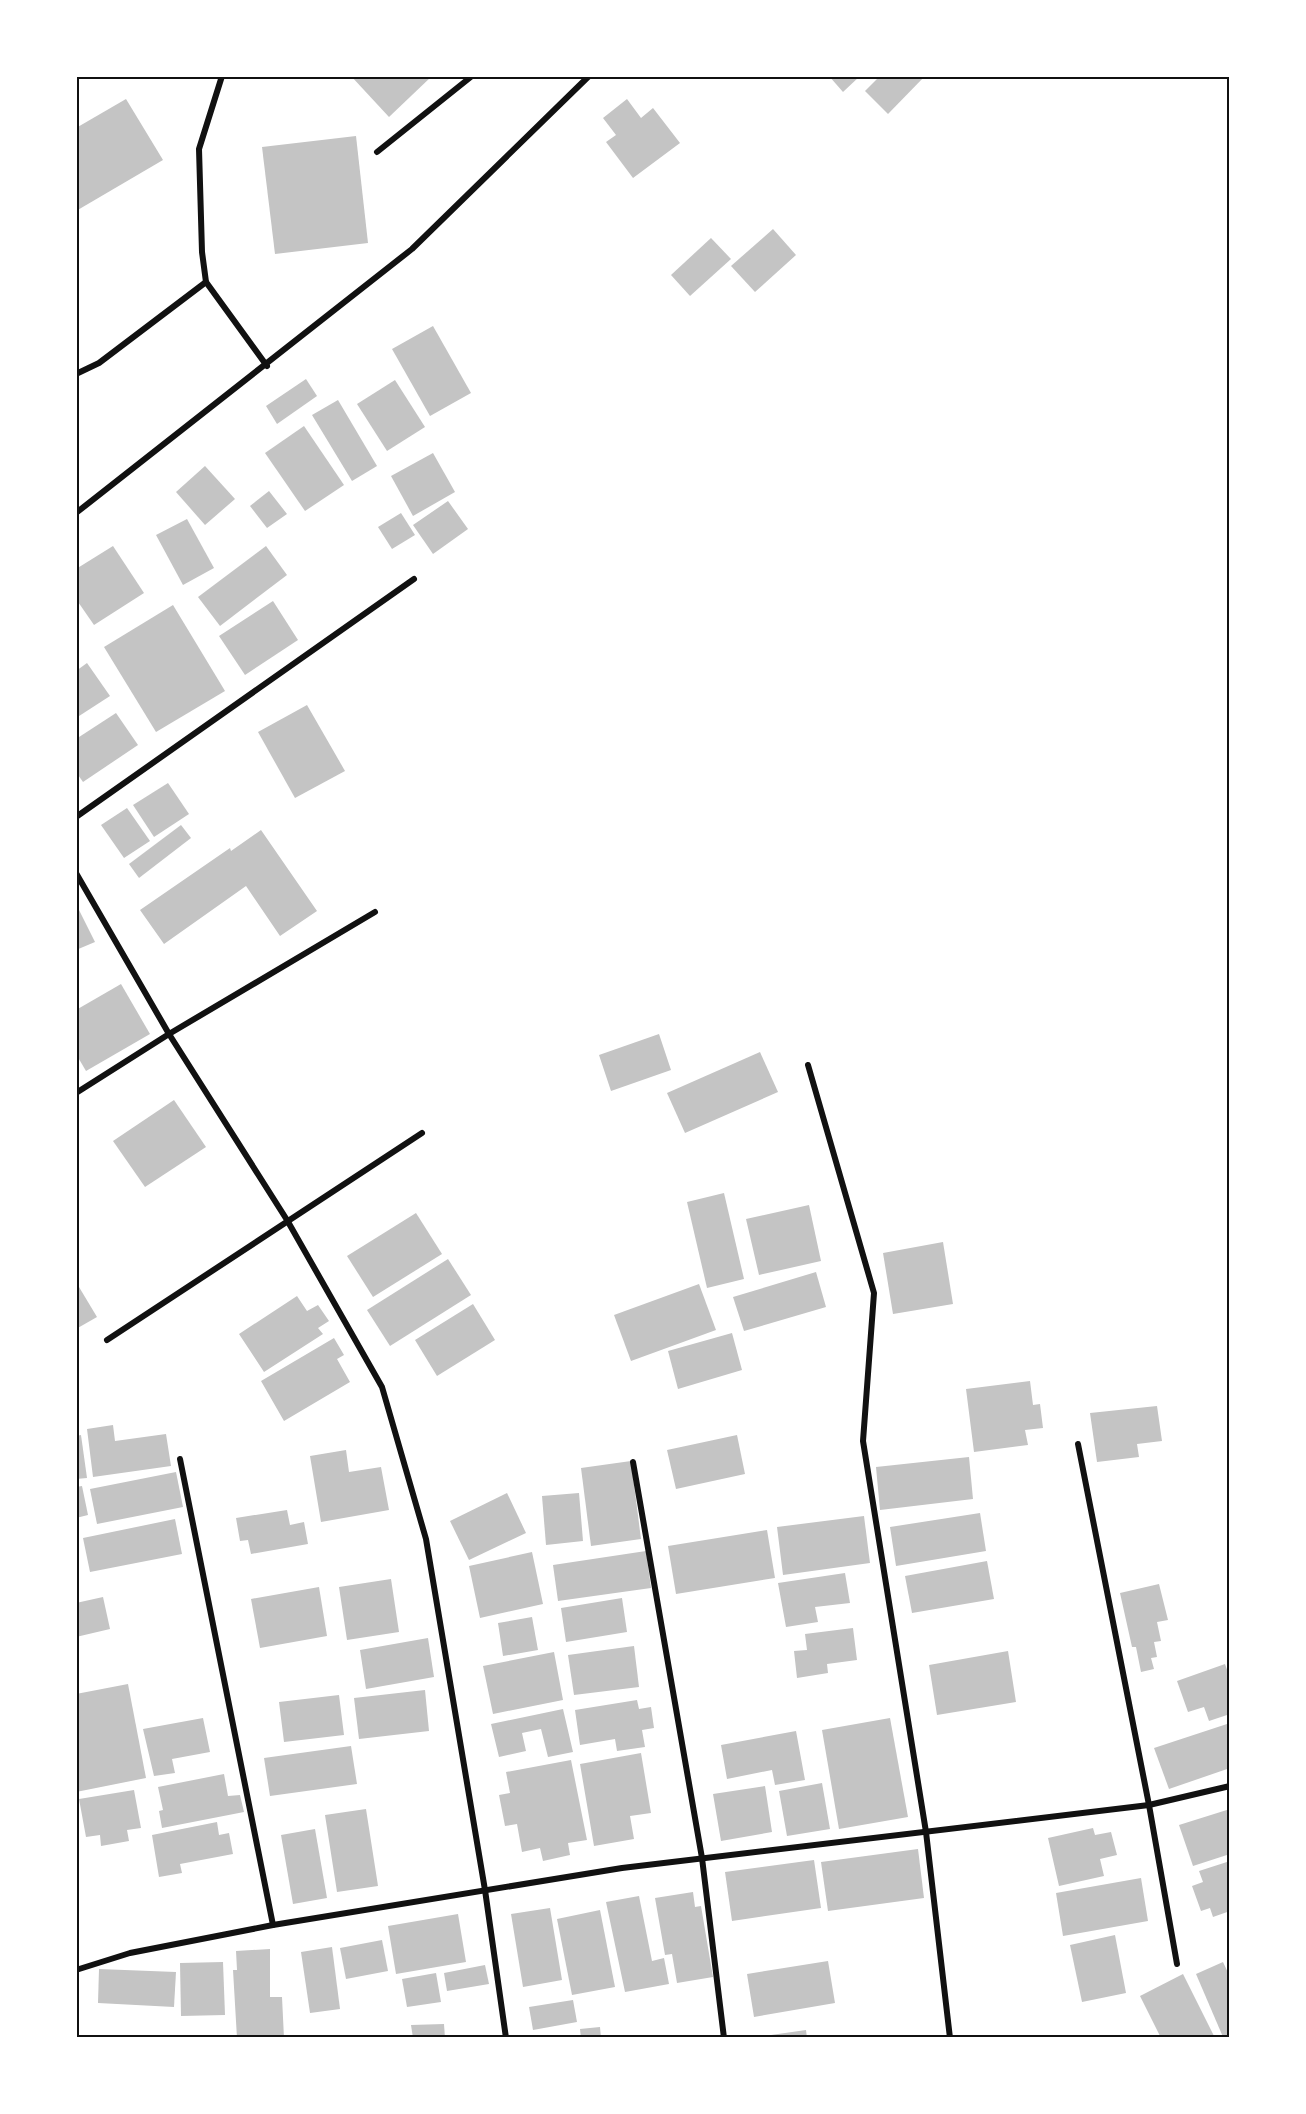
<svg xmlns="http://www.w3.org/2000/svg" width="1306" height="2114" font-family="'Public Sans',sans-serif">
<rect width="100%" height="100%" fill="#fff"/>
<g fill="#c4c4c4">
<polygon points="351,76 432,76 389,117"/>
<polygon points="829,76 860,76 843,92"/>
<polygon points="880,76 925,76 888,114 865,91"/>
<polygon points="126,99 163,160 76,211 76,128"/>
<polygon points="627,99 641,118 653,108 680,143 633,178 606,142 616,135 603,118"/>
<polygon points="356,136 368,243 275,254 262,147"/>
<polygon points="773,229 796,255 755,292 731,266"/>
<polygon points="711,238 731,259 690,296 671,275"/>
<polygon points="433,326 471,393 430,416 392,349"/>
<polygon points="306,379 317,396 277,424 266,406"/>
<polygon points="395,380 425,427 387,451 357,404"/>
<polygon points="338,400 377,466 352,481 312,415"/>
<polygon points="304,426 344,485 305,511 265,453"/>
<polygon points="433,453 455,492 413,516 391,476"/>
<polygon points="205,466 235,499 205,525 176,492"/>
<polygon points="269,491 287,514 267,528 250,506"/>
<polygon points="448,501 468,529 433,554 413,525"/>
<polygon points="401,513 415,535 392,549 378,527"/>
<polygon points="187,519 214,568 183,585 156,535"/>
<polygon points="113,546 144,593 94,625 76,599 76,569"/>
<polygon points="266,546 287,575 220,626 198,597"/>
<polygon points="273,601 298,640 245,675 219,636"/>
<polygon points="173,605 225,691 156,732 104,647"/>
<polygon points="87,663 110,696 76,718 76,671"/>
<polygon points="307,705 345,771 295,798 258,732"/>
<polygon points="116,713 138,745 83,782 76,772 76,739"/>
<polygon points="168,783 189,814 154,837 133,805"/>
<polygon points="127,808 150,841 124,858 101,825"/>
<polygon points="181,825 191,838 139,878 129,864"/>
<polygon points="261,830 317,911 280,936 246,886 164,944 140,910 230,848 231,851"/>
<polygon points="76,904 95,942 76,950"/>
<polygon points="121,984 150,1034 86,1071 76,1054 76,1010"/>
<polygon points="659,1034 671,1070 611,1091 599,1055"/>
<polygon points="760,1052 778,1092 685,1133 667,1093"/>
<polygon points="174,1100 206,1147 145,1187 113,1141"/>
<polygon points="724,1193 744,1279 707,1288 687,1202"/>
<polygon points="809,1205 821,1261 759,1275 746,1219"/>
<polygon points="416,1213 442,1254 373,1297 347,1256"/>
<polygon points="943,1242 953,1304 893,1314 883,1253"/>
<polygon points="448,1259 471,1295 390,1346 367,1310"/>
<polygon points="816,1272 826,1307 744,1331 733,1297"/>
<polygon points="76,1282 97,1317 76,1329"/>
<polygon points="699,1284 716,1330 631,1361 614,1315"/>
<polygon points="297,1296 307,1311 318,1305 329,1321 318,1328 323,1334 264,1372 239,1334"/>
<polygon points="473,1304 495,1340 437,1376 415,1340"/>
<polygon points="732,1333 742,1370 678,1389 668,1351"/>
<polygon points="334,1338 344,1355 337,1359 350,1382 284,1421 261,1381"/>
<polygon points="1030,1381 1033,1405 1040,1404 1043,1428 1025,1430 1028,1445 974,1452 966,1389"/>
<polygon points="1157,1406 1162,1441 1137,1444 1139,1457 1097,1462 1090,1413"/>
<polygon points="113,1425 115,1441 166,1434 171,1466 93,1477 87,1429"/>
<polygon points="81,1435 87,1478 76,1479 76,1436"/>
<polygon points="737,1435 745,1474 676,1489 667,1450"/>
<polygon points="346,1450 349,1472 381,1467 389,1510 321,1522 310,1456"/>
<polygon points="969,1457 973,1499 880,1510 876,1467"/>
<polygon points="631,1461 641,1539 591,1546 581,1468"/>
<polygon points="176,1472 183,1507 97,1524 90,1489"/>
<polygon points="82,1486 88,1515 76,1518 76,1487"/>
<polygon points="507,1493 526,1533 469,1560 450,1521"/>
<polygon points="579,1493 583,1541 546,1545 542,1496"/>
<polygon points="287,1510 290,1525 304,1522 308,1544 251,1554 248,1540 240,1541 236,1518"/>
<polygon points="980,1513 986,1551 896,1566 890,1527"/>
<polygon points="864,1516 870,1563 783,1575 777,1527"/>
<polygon points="175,1519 182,1554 90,1572 83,1538"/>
<polygon points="767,1530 775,1578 676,1594 668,1546"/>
<polygon points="646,1551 651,1588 558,1601 553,1565"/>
<polygon points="532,1552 543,1604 480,1618 469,1566"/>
<polygon points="987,1561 994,1599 912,1613 905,1576"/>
<polygon points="845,1573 850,1603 815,1607 818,1622 786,1627 778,1583"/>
<polygon points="391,1579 399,1632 347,1640 339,1587"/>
<polygon points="1159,1584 1168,1620 1157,1622 1161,1641 1154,1642 1157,1657 1151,1658 1154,1669 1141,1672 1136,1647 1132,1647 1120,1593"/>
<polygon points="319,1587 327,1636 260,1648 251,1599"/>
<polygon points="103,1597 110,1629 76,1637 76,1603"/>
<polygon points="622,1598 627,1632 566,1642 561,1608"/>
<polygon points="532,1617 538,1650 503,1656 498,1623"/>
<polygon points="853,1628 857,1660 827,1664 828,1673 797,1678 794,1651 807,1650 805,1634"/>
<polygon points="428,1638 434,1677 366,1689 360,1650"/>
<polygon points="634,1646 639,1687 574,1695 568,1655"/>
<polygon points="1008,1651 1016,1702 937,1715 929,1665"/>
<polygon points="554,1652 563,1700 493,1714 483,1666"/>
<polygon points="1225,1664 1230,1678 1230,1714 1209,1721 1204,1707 1188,1712 1177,1681"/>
<polygon points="128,1684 146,1778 76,1792 76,1694"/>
<polygon points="425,1690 429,1731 359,1739 354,1698"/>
<polygon points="339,1695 344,1735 284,1742 279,1702"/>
<polygon points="637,1700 639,1709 651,1707 654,1728 642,1730 645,1747 617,1751 615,1739 580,1745 575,1710"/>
<polygon points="563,1709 573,1752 548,1757 541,1729 522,1733 526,1751 499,1757 491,1724"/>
<polygon points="203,1718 210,1752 172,1759 175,1773 154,1776 143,1729"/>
<polygon points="890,1718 908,1817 839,1829 822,1730"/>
<polygon points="1230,1723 1230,1768 1169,1789 1154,1748"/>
<polygon points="796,1731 805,1780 775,1785 772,1770 727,1779 721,1745"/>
<polygon points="351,1746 357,1784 270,1796 264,1758"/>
<polygon points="641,1753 651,1813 630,1816 634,1839 594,1846 580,1764"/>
<polygon points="571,1760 587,1840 568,1843 570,1855 543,1861 540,1848 522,1852 517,1824 505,1826 499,1795 510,1793 506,1772"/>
<polygon points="224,1774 228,1796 240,1795 244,1812 162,1828 159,1811 163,1810 158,1787"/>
<polygon points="822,1783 830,1829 787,1836 779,1791"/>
<polygon points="765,1786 772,1832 721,1841 713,1794"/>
<polygon points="134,1790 141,1828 127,1830 129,1841 101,1846 100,1835 86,1837 79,1799"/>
<polygon points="366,1809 378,1886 337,1892 325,1815"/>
<polygon points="1230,1809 1230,1854 1193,1866 1179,1825"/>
<polygon points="217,1822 219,1835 229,1833 233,1854 180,1864 182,1873 159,1877 152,1835"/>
<polygon points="1093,1828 1095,1835 1111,1832 1117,1855 1100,1859 1104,1876 1059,1886 1048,1838"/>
<polygon points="315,1829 327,1898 293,1904 281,1835"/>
<polygon points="918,1849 924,1898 828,1911 821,1862"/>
<polygon points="814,1860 821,1908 732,1921 725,1872"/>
<polygon points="1230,1861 1230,1911 1213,1917 1210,1908 1201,1911 1192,1886 1203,1882 1199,1871"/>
<polygon points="1141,1878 1148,1921 1063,1936 1056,1893"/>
<polygon points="693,1892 695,1907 701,1906 713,1977 677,1983 672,1954 665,1955 655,1898"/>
<polygon points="639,1896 652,1961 664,1958 669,1984 625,1992 606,1902"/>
<polygon points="550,1908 562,1980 523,1987 511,1914"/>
<polygon points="600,1910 615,1987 572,1995 557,1919"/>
<polygon points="458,1914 466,1962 396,1974 388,1926"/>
<polygon points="1115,1935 1126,1993 1082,2002 1070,1945"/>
<polygon points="382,1940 388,1971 346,1979 340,1948"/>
<polygon points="332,1947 340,2009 310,2013 301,1952"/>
<polygon points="270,1949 270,1997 282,1997 284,2038 237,2038 233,1970 237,1970 236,1951"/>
<polygon points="828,1961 835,2003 754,2017 747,1974"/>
<polygon points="223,1962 225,2015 181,2016 180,1963"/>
<polygon points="1223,1962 1230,1977 1230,2034 1223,2037 1196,1974"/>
<polygon points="485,1965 489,1984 447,1991 444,1973"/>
<polygon points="99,1969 176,1972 174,2007 98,2003"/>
<polygon points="436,1973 441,2002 407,2007 402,1979"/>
<polygon points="1183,1974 1215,2038 1161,2038 1140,1996"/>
<polygon points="573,2000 577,2022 533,2030 529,2007"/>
<polygon points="444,2024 445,2038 413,2038 411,2025"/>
<polygon points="600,2027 601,2038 581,2038 580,2029"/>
<polygon points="806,2030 807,2038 764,2038 764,2036"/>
</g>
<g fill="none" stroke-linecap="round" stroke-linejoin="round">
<g stroke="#111" stroke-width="6">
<polyline points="222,76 199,149 202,252 206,282 267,366"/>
<polyline points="377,152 472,76"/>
<polyline points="76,374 99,363 206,282"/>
<polyline points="76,513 412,249 589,76"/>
<polyline points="76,817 414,579"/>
<polyline points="76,873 169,1034 287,1220 382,1387 426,1539 485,1890 506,2038"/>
<polyline points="808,1065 874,1293 863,1441 926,1832 950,2038"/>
<polyline points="76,1093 169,1034 375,912"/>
<polyline points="107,1340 422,1133"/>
<polyline points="1078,1444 1149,1805 1177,1964"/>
<polyline points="180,1459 273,1925"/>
<polyline points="633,1462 702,1858 724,2038"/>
<polyline points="76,1970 130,1953 273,1925 622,1868 1149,1805 1230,1786"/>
</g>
</g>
<rect width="1306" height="2114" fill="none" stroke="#ffffff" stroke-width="156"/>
<rect x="78" y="78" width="1150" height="1958" fill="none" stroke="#111" stroke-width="2"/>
</svg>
